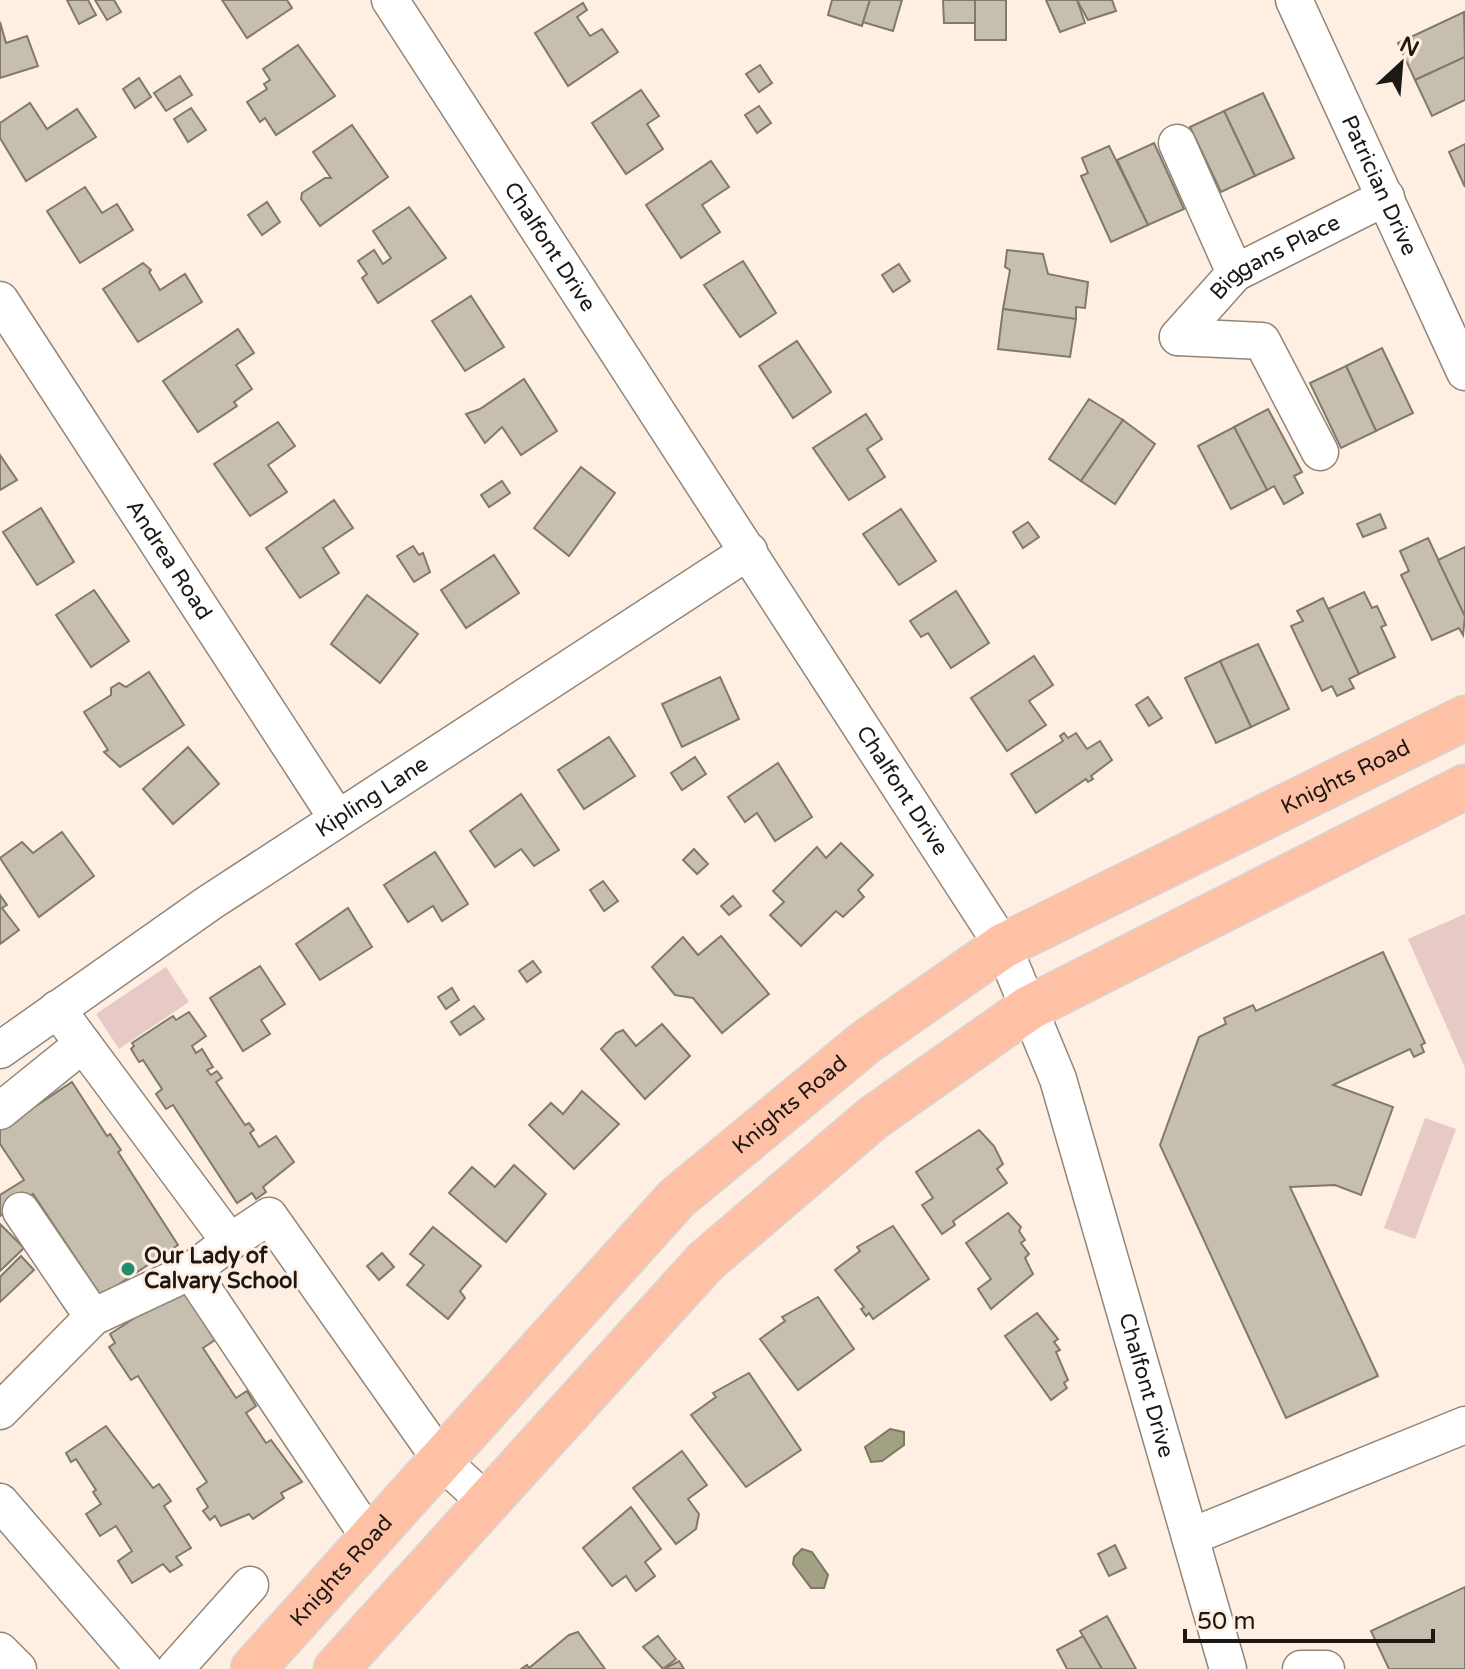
<svg xmlns="http://www.w3.org/2000/svg" width="1465" height="1669" font-family="'Varela Round',sans-serif">
<rect width="100%" height="100%" fill="#feefe2"/>
<g fill="#e7c9c6">
<polygon points="1465,914 1465,1068 1408,939"/>
<polygon points="166,967 189,1002 119,1049 96,1014"/>
<polygon points="1425,1118 1456,1129 1415,1239 1384,1228"/>
</g>
<g fill="#a2a183" stroke="#7a7861" stroke-width="2">
<polygon points="890,1429 904,1432 904,1445 882,1461 871,1462 865,1447"/>
<polygon points="802,1549 812,1552 828,1575 824,1588 811,1588 793,1564 794,1557"/>
</g>
<g fill="#c6beae" stroke="#81796a" stroke-width="2">
<polygon points="67,0 88,0 96,15 79,24"/>
<polygon points="95,0 114,0 121,12 107,20"/>
<polygon points="222,0 287,0 292,8 247,38"/>
<polygon points="832,0 870,0 862,26 828,15"/>
<polygon points="870,0 902,0 893,31 863,22"/>
<polygon points="943,0 975,0 975,23 944,23"/>
<rect x="975" y="0" width="31" height="40"/>
<polygon points="1046,0 1077,0 1085,23 1060,32"/>
<polygon points="1077,0 1112,0 1116,11 1088,20"/>
<polygon points="583,3 587,10 577,17 590,36 602,29 618,52 568,86 535,33"/>
<polygon points="1464,12 1465,57 1415,80 1398,43"/>
<polygon points="0,22 6,43 27,36 38,66 0,78"/>
<polygon points="298,45 335,96 276,135 265,118 260,122 247,102 267,89 264,84 270,80 263,69"/>
<polygon points="1465,57 1465,100 1432,116 1415,80"/>
<polygon points="760,65 772,83 759,92 746,74"/>
<polygon points="180,76 192,95 166,111 154,93"/>
<polygon points="139,78 151,97 135,108 123,89"/>
<polygon points="641,90 659,116 647,124 663,149 626,174 592,123"/>
<polygon points="1263,93 1294,158 1255,176 1224,111"/>
<polygon points="30,103 47,129 77,109 96,137 26,181 0,138 0,123"/>
<polygon points="759,106 771,123 757,133 745,115"/>
<polygon points="191,108 206,130 188,142 174,119"/>
<polygon points="1224,111 1255,176 1221,192 1190,127"/>
<polygon points="352,125 388,177 320,226 301,199 302,193 325,178 331,178 313,152"/>
<polygon points="1154,143 1184,209 1148,225 1117,160"/>
<polygon points="1465,144 1465,187 1449,152"/>
<polygon points="1109,146 1148,225 1111,242 1081,176 1088,173 1082,158"/>
<polygon points="711,161 729,187 702,205 720,232 681,258 646,205"/>
<polygon points="85,187 102,213 117,204 133,230 80,263 47,211"/>
<polygon points="267,202 280,222 262,235 248,215"/>
<polygon points="409,207 446,258 378,303 362,278 367,274 358,261 374,250 383,264 391,258 373,231"/>
<polygon points="1007,250 1043,254 1048,274 1088,282 1085,308 1076,307 1076,319 1003,309 1010,270 1005,267"/>
<polygon points="743,261 776,313 740,337 704,285"/>
<polygon points="143,263 151,270 149,272 160,290 185,274 202,302 138,342 103,289"/>
<polygon points="899,264 910,281 893,292 882,275"/>
<polygon points="471,296 504,347 465,371 432,321"/>
<polygon points="1003,309 1076,319 1070,357 998,349"/>
<polygon points="238,329 254,353 236,365 252,389 234,402 237,406 198,432 163,381"/>
<polygon points="797,341 831,392 793,418 759,366"/>
<polygon points="1382,348 1413,413 1376,431 1346,366"/>
<polygon points="1346,366 1376,431 1341,448 1310,383"/>
<polygon points="524,379 557,431 521,455 502,427 485,443 466,414 480,409"/>
<polygon points="1089,399 1123,420 1081,481 1049,459"/>
<polygon points="1268,409 1302,472 1294,476 1303,493 1284,504 1274,486 1267,490 1234,427"/>
<polygon points="866,414 882,439 867,449 885,477 849,500 813,448"/>
<polygon points="1123,420 1155,444 1115,504 1081,481"/>
<polygon points="278,422 295,446 268,465 287,492 250,516 214,464"/>
<polygon points="1234,427 1267,490 1231,509 1198,446"/>
<polygon points="0,455 17,480 0,490"/>
<polygon points="581,467 615,493 569,556 534,528"/>
<polygon points="502,481 510,493 489,507 481,495"/>
<polygon points="334,500 353,528 323,548 339,573 300,598 266,548"/>
<polygon points="41,508 74,562 37,585 3,532"/>
<polygon points="901,509 936,561 899,585 863,534"/>
<polygon points="1380,514 1386,528 1363,537 1357,524"/>
<polygon points="1028,522 1039,537 1023,548 1013,532"/>
<polygon points="1428,538 1465,616 1463,635 1459,628 1432,640 1401,575 1409,571 1400,551"/>
<polygon points="413,546 419,555 423,553 430,572 414,582 397,556"/>
<polygon points="1465,547 1465,616 1438,560"/>
<polygon points="494,555 519,593 466,628 441,590"/>
<polygon points="94,590 129,641 91,667 56,615"/>
<polygon points="956,591 989,643 951,668 928,633 921,637 910,621"/>
<polygon points="1364,592 1372,608 1377,606 1386,625 1381,627 1395,657 1359,674 1328,609"/>
<polygon points="367,595 418,634 380,683 331,644"/>
<polygon points="1323,598 1359,674 1349,679 1354,688 1337,696 1332,686 1322,691 1291,626 1303,621 1297,611"/>
<polygon points="1258,644 1289,709 1251,727 1220,661"/>
<polygon points="1034,656 1053,685 1029,701 1046,725 1007,751 971,698"/>
<polygon points="1220,661 1251,727 1216,743 1185,678"/>
<polygon points="149,672 184,725 120,767 104,752 108,750 84,712 111,695 111,688 119,683 126,687"/>
<polygon points="720,677 739,719 682,747 662,704"/>
<polygon points="1148,697 1162,718 1149,726 1136,705"/>
<polygon points="1064,733 1068,738 1076,733 1087,749 1100,741 1112,760 1091,776 1093,779 1088,782 1086,779 1036,813 1011,774 1063,741 1060,736"/>
<polygon points="609,737 635,776 584,809 558,770"/>
<polygon points="188,747 219,784 173,824 143,789"/>
<polygon points="695,757 706,774 682,790 671,773"/>
<polygon points="778,763 812,817 775,841 757,813 745,822 728,797"/>
<polygon points="521,794 559,850 534,866 521,849 495,867 470,831"/>
<polygon points="62,832 94,876 39,917 0,858 22,842 33,853"/>
<polygon points="841,843 873,875 858,890 864,897 843,917 836,911 801,946 770,915 784,902 773,891 817,847 826,858"/>
<polygon points="694,849 708,864 697,874 683,860"/>
<polygon points="435,852 468,904 442,921 433,906 408,922 384,885"/>
<polygon points="603,881 618,901 604,911 590,890"/>
<polygon points="0,895 7,905 2,908 19,930 0,944"/>
<polygon points="733,896 741,906 729,915 721,906"/>
<polygon points="348,908 372,947 320,980 296,944"/>
<polygon points="721,936 769,994 722,1033 693,998 675,995 652,967 683,937 698,955"/>
<polygon points="1383,952 1425,1043 1421,1045 1424,1052 1414,1057 1410,1049 1333,1085 1393,1107 1361,1195 1335,1185 1290,1187 1378,1376 1286,1418 1160,1145 1199,1037 1226,1024 1224,1018 1253,1005 1256,1011"/>
<polygon points="533,961 541,972 527,982 519,971"/>
<polygon points="260,966 285,1004 261,1020 270,1034 243,1051 210,998"/>
<polygon points="452,988 459,1000 446,1009 438,997"/>
<polygon points="474,1006 484,1019 460,1035 451,1022"/>
<polygon points="189,1012 206,1036 192,1046 196,1053 202,1049 213,1067 207,1070 211,1075 217,1071 222,1078 216,1082 245,1125 249,1123 254,1130 250,1133 259,1147 276,1136 294,1162 263,1187 266,1192 256,1199 252,1193 237,1203 173,1105 166,1109 156,1094 162,1089 143,1060 139,1062 131,1049 134,1046 132,1043 173,1016 176,1020"/>
<polygon points="662,1024 690,1056 645,1099 601,1049 616,1033 623,1030 636,1046"/>
<polygon points="72,1082 107,1136 110,1134 121,1150 118,1152 178,1245 101,1296 33,1194 0,1216 0,1195 24,1180 0,1144 0,1130"/>
<polygon points="582,1091 619,1124 574,1169 529,1125 551,1103 563,1114"/>
<polygon points="979,1130 994,1146 1003,1164 997,1169 1007,1183 953,1221 955,1225 942,1234 922,1205 933,1198 916,1172"/>
<polygon points="514,1165 546,1194 506,1242 449,1193 472,1167 495,1187"/>
<polygon points="1008,1213 1021,1227 1019,1231 1025,1240 1021,1243 1029,1254 1025,1258 1033,1274 991,1309 978,1289 991,1279 966,1243"/>
<polygon points="0,1224 24,1248 0,1271"/>
<polygon points="893,1226 929,1279 873,1319 869,1313 866,1316 861,1309 864,1307 835,1270 860,1251 857,1247"/>
<polygon points="433,1227 481,1266 460,1291 465,1298 448,1319 407,1285 424,1265 410,1254"/>
<polygon points="382,1253 394,1267 379,1280 367,1266"/>
<polygon points="21,1256 34,1270 0,1302 0,1277"/>
<polygon points="181,1288 215,1340 203,1348 236,1398 247,1391 256,1406 246,1413 266,1443 271,1440 302,1482 281,1493 284,1498 253,1519 249,1514 221,1526 215,1516 210,1520 203,1511 208,1507 197,1489 207,1482 138,1376 131,1380 109,1347 115,1343 110,1334"/>
<polygon points="818,1297 854,1349 798,1390 760,1339 785,1321 782,1317"/>
<polygon points="1037,1313 1058,1339 1054,1342 1060,1350 1056,1352 1068,1380 1064,1383 1067,1388 1051,1400 1005,1336"/>
<polygon points="749,1373 801,1450 746,1487 691,1415 716,1397 713,1393"/>
<polygon points="106,1426 153,1488 159,1484 171,1501 164,1506 191,1548 176,1557 182,1565 170,1572 163,1564 132,1583 118,1561 132,1551 116,1526 100,1536 86,1514 101,1504 93,1492 96,1490 76,1459 71,1462 66,1453"/>
<polygon points="682,1451 707,1485 688,1499 699,1514 696,1529 676,1544 633,1488"/>
<polygon points="631,1507 661,1549 645,1562 655,1576 636,1591 626,1576 612,1586 583,1548"/>
<polygon points="1115,1545 1126,1568 1109,1576 1098,1554"/>
<polygon points="1465,1587 1465,1669 1389,1669 1371,1631"/>
<polygon points="1107,1616 1136,1669 1102,1669 1080,1631"/>
<polygon points="578,1632 605,1669 521,1669 527,1665 529,1668 569,1635"/>
<polygon points="658,1636 676,1659 663,1669 643,1647"/>
<polygon points="1083,1636 1102,1669 1067,1669 1064,1663 1057,1650"/>
<polygon points="679,1661 684,1669 664,1669"/>
</g>
<g fill="none" stroke-linecap="round" stroke-linejoin="round">
<g stroke="#938679" stroke-width="39">
<g id="minor">
<path id="s1" d="M390,0l613,946 55,133 170,590"/>
<path id="s2" d="M1294,0l171,372"/>
<polyline points="1177,143 1235,273"/>
<path id="s3" d="M0,300l337,518"/>
<path id="s4" d="M1178,337l57,-64 151,-76"/>
<polyline points="1178,337 1262,341 1320,452"/>
<polyline points="57,1009 230,1242 269,1216 441,1460 485,1501"/>
<path id="s5" d="M0,1050l209,-147 540,-352"/>
<polyline points="0,1111 83,1044"/>
<polyline points="21,1211 93,1317"/>
<polyline points="230,1242 191,1271 371,1540"/>
<polyline points="0,1411 93,1317 191,1271"/>
<polyline points="0,1502 144,1669"/>
<polyline points="1190,1537 1465,1425"/>
<polyline points="0,1651 18,1669"/>
<polyline points="175,1669 250,1585"/>
<polyline points="1301,1669 1326,1669"/>
</g>
</g>
<g stroke="#d6d5d5" stroke-width="47">
<g id="major">
<path id="s6" d="M253,1669l424,-471 189,-156 137,-96 462,-228"/>
<polyline points="336,1669 706,1261 873,1118 1029,1008 1465,787"/>
</g>
</g>
<use href="#minor" stroke="#fff" stroke-width="36"/>
<use href="#major" stroke="#fec1a5" stroke-width="44"/>
</g>
<circle fill="#248e6c" stroke="#feefe2" stroke-width="3" cx="128" cy="1269" r="8"/>
<g text-anchor="middle" dominant-baseline="central" stroke-width="6" stroke-linejoin="round" paint-order="stroke">
<g font-size="22" fill="#1d1813" stroke="#feefe2">
<text stroke="none"><textPath href="#s2" startOffset="204">Patrician Drive</textPath></text>
<text stroke="none"><textPath href="#s1" startOffset="294">Chalfont Drive</textPath></text>
<text stroke="none"><textPath href="#s4" startOffset="128">Biggans Place</textPath></text>
<text stroke="none"><textPath href="#s3" startOffset="310">Andrea Road</textPath></text>
<text stroke="none"><textPath href="#s6" startOffset="1428">Knights Road</textPath></text>
<text stroke="none"><textPath href="#s1" startOffset="942">Chalfont Drive</textPath></text>
<text stroke="none"><textPath href="#s5" startOffset="450">Kipling Lane</textPath></text>
<text stroke="none"><textPath href="#s6" startOffset="780">Knights Road</textPath></text>
<text stroke="none"><textPath href="#s1" startOffset="1590">Chalfont Drive</textPath></text>
<text stroke="none"><textPath href="#s6" startOffset="132">Knights Road</textPath></text>
</g>
<g font-size="22" font-weight="bold" fill="#1d1813" stroke="#feefe2" text-anchor="start">
<text x="144" y="1256">Our Lady of<tspan x="144" dy="25">Calvary School</tspan></text>
</g>
</g>
<g transform="translate(1401 64) rotate(26)" stroke="#feefe2" stroke-width="6" paint-order="stroke">
<path d="M0-6L14 30L0 20L-14 30Z" fill="#1d1813"/>
<text y="-12" font-size="22" font-weight="bold" text-anchor="middle" fill="#1d1813">N</text>
</g>
<path d="M1185 1629v12h248v-12" fill="none" stroke="#1d1813" stroke-width="4"/>
<text x="1197" y="1629" font-size="24" fill="#1d1813" stroke="#feefe2" stroke-width="6" paint-order="stroke">50 m</text>
</svg>
